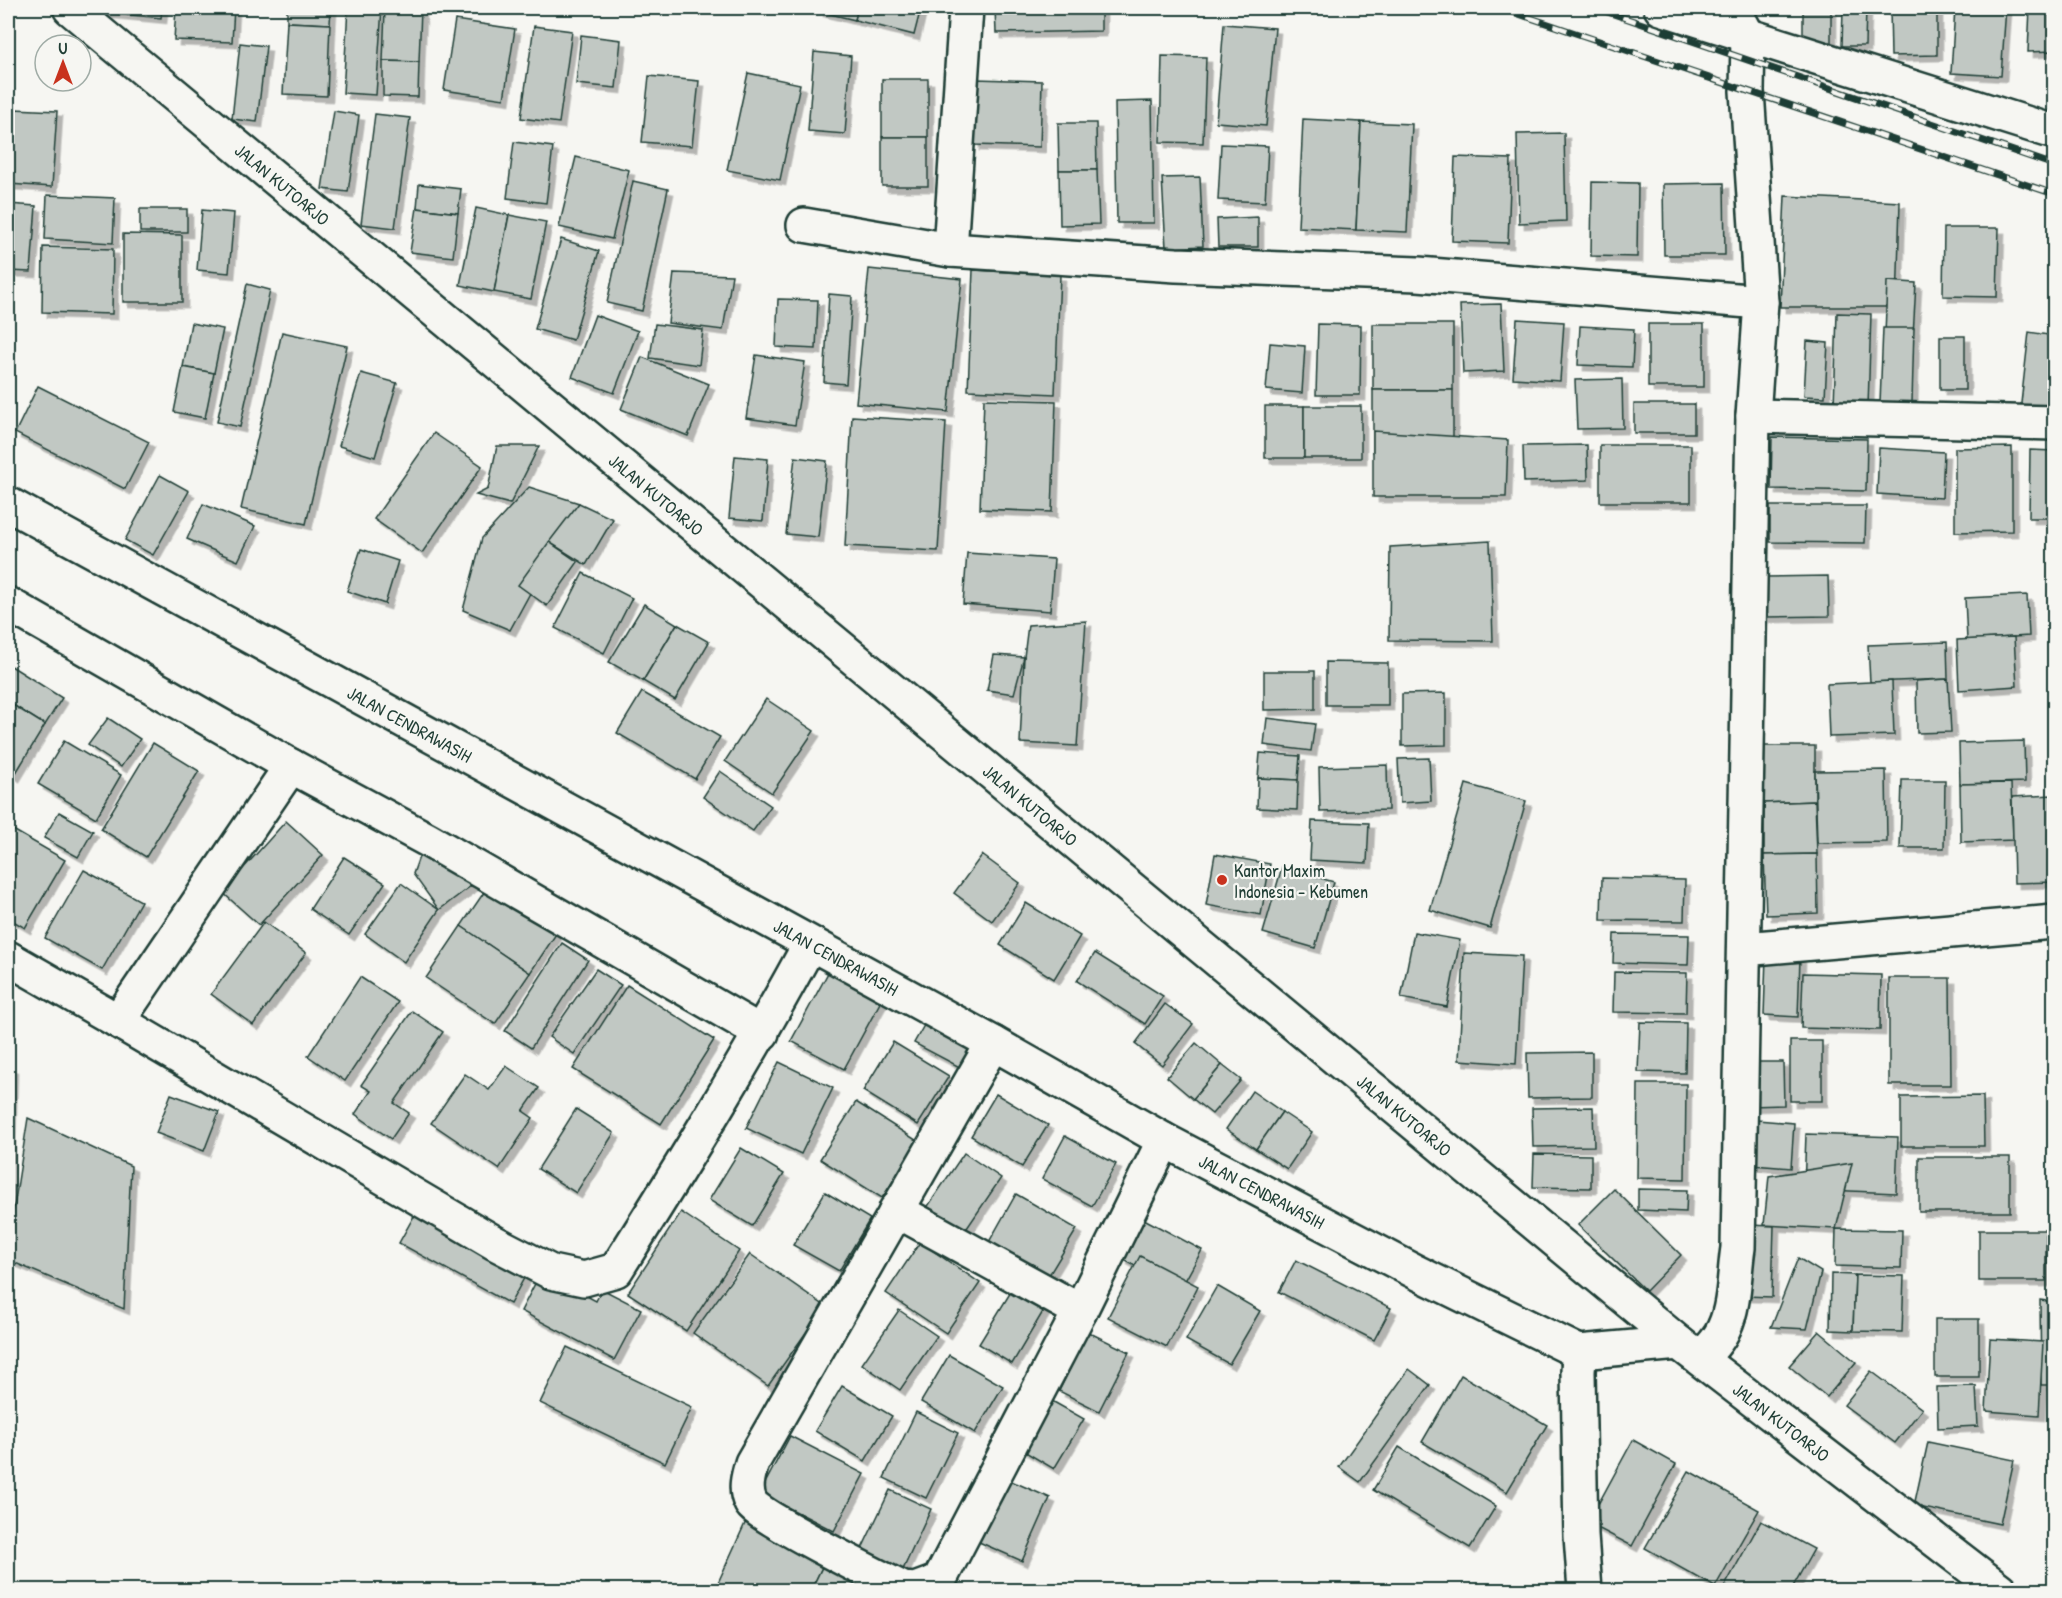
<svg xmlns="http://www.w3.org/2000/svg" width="2062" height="1598" font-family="'Patrick Hand',sans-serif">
<defs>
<filter id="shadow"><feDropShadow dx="5.5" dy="5.5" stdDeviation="0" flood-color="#0004"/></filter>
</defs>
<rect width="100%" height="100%" fill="#f6f6f2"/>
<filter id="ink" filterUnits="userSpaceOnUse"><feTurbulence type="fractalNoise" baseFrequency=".0167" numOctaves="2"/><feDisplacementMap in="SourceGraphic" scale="12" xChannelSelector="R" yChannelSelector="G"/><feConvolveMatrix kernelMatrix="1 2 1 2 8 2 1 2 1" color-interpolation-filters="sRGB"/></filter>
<g filter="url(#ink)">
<g fill="#c1c8c3" stroke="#1f3d34" stroke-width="1.5" filter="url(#shadow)">
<polygon points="90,8 162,8 161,18 90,11"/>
<polygon points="176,8 234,8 232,42 174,40"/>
<polygon points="287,8 331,8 330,24 287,22"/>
<polygon points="348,8 382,8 376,95 343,93"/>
<polygon points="819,8 858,8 855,20 818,11"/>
<polygon points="858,8 921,8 914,35 855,20"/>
<polygon points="995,8 1101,8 1101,31 996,33"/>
<rect x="1803" y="8" width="28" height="37"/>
<polygon points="1843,8 1866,8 1865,46 1842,46"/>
<polygon points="1890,8 1937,8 1937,55 1891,56"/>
<polygon points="1955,8 2006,8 2001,76 1951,73"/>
<polygon points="2030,8 2054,8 2054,51 2028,52"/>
<polygon points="385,9 421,9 419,62 383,61"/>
<polygon points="455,20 515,29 504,99 444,90"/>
<polygon points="287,22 330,24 327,96 283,94"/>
<polygon points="1224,24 1275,28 1266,126 1216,122"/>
<polygon points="534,26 572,31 559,123 521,118"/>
<polygon points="581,35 621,40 616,88 576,84"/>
<polygon points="240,43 266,46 257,122 232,119"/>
<polygon points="814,52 851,56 845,134 808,131"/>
<polygon points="1162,56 1206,57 1203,143 1160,142"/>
<polygon points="383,61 419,62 418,97 383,96"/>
<polygon points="748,73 800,84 780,180 727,170"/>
<polygon points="649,76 699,81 692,146 642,142"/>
<rect x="882" y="79" width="46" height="58"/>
<polygon points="976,79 1042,81 1040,147 974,145"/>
<polygon points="1152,101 1154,223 1117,223 1115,102"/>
<polygon points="14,109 57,111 52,187 9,184"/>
<polygon points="334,111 359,115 348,192 322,189"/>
<polygon points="375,114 410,118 395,228 361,224"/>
<polygon points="1303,119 1361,122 1356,230 1298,227"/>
<polygon points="1361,122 1412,124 1407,232 1356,230"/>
<polygon points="1058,123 1096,123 1097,170 1059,170"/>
<polygon points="1564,133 1566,221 1519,223 1517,134"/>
<rect x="882" y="137" width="46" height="49"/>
<polygon points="514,142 553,147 546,203 507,198"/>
<polygon points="1221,144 1268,146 1265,202 1218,200"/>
<polygon points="576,157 629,170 612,239 559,227"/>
<polygon points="1455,157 1511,159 1508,243 1452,241"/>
<polygon points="1059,170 1097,170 1099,224 1060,225"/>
<polygon points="1200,177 1203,246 1166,248 1162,178"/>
<polygon points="633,181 668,189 642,311 607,303"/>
<polygon points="1592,182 1638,183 1637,257 1591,256"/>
<polygon points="1724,183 1725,255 1664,255 1663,184"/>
<polygon points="419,184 461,189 458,213 417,208"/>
<polygon points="47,195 115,198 113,243 45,239"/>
<polygon points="1785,196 1900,202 1897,307 1780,307"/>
<polygon points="8,204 36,206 31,272 8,271"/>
<polygon points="417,208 458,213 453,257 410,252"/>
<polygon points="476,208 509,215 494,292 460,285"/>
<rect x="140" y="209" width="47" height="23"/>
<polygon points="202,210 234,213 229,273 197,270"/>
<polygon points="509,215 546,222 531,299 494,292"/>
<polygon points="1258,217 1258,247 1218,247 1217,219"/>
<polygon points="1944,228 1999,228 1997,297 1943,296"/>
<polygon points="123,234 182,235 182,302 123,302"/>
<polygon points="561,239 599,251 573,340 535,329"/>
<polygon points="43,247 113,249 112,314 42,312"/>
<polygon points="869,269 962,279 948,412 856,403"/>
<polygon points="973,270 1060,275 1055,394 968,390"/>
<polygon points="674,273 732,275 723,330 668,323"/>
<polygon points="1887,281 1916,283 1913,337 1885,335"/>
<polygon points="247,284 270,290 240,427 217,422"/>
<polygon points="2053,288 2054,416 2020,412 2029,332 2048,335"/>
<polygon points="829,294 852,296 846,384 824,382"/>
<polygon points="778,299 818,300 816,349 776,347"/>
<polygon points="1501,304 1504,371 1463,373 1460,305"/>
<polygon points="1837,313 1871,314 1868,407 1834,406"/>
<polygon points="595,315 638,331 614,393 572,377"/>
<polygon points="1517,319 1564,322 1560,381 1513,378"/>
<polygon points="191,323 223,329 214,373 183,367"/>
<polygon points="655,324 703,330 699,365 650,358"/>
<polygon points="1318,324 1361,325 1360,395 1316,395"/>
<rect x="1373" y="324" width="80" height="66"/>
<rect x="1648" y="324" width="56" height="63"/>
<polygon points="1580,326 1634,329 1632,367 1578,365"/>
<polygon points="1883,328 1914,328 1912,403 1880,403"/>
<polygon points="282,332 347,346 306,524 241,509"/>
<rect x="1940" y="336" width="25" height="54"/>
<polygon points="1807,341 1828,343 1825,397 1804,396"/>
<polygon points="1270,343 1305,346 1302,393 1266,390"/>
<polygon points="756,355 805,362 795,425 746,418"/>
<polygon points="642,357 709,384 688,436 621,409"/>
<polygon points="183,367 214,373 205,418 174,412"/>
<polygon points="361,373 397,383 375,457 339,446"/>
<polygon points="1622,379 1623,428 1577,429 1575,380"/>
<polygon points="38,386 149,442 125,489 15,433"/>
<rect x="1373" y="390" width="80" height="62"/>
<polygon points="984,399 1056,401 1052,512 980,509"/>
<rect x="1634" y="404" width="60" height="29"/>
<rect x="1265" y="406" width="39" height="52"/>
<rect x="1304" y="406" width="57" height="52"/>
<polygon points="852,416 946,422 938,551 845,546"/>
<polygon points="1373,431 1508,440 1506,497 1373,497"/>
<polygon points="434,433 482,466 422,553 374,519"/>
<polygon points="1772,437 1867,439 1866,491 1771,489"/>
<polygon points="1587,445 1588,480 1524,482 1523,446"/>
<rect x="1600" y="445" width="91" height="57"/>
<polygon points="497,446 539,446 510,504 476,495 488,489"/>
<polygon points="2012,447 2012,531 1955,532 1955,448"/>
<polygon points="1879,448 1944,452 1942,498 1877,494"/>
<polygon points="2030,450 2054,451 2054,518 2029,518"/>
<polygon points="735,456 768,459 763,521 729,518"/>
<polygon points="795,457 827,461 818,537 786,534"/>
<polygon points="160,475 189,491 153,555 125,540"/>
<polygon points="529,487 579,503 510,630 463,610 482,538"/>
<polygon points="579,503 613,519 586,565 549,542"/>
<polygon points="203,504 255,526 238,561 187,539"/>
<polygon points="1770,506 1866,506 1865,543 1770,542"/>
<polygon points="1490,541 1493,641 1389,640 1390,547"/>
<polygon points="549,542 578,562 547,606 518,585"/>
<polygon points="361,549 398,561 385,604 347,591"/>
<polygon points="967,553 1054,559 1050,611 963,604"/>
<polygon points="583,573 632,598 604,653 555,628"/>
<polygon points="1828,576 1829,616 1764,617 1763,577"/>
<polygon points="2027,595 2029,636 1967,640 1965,598"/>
<polygon points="2049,598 2054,598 2054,659 2048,659"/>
<polygon points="644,604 677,624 643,681 609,662"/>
<polygon points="1086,621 1077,746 1020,743 1024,657 1028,625"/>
<polygon points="677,624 709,642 675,700 643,681"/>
<polygon points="2014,637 2017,686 1959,690 1957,640"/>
<polygon points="1947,642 1948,679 1870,682 1868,645"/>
<polygon points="994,655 1024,657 1014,694 987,690"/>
<polygon points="1326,662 1388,663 1388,705 1326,705"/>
<polygon points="8,664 62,698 45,725 8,702"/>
<polygon points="1264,671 1315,671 1315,709 1264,710"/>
<polygon points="1948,679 1951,732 1917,733 1916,681"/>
<polygon points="1892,681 1894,735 1829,737 1827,684"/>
<polygon points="642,692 720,737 695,779 617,733"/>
<polygon points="1446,693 1446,745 1402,746 1402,694"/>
<polygon points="766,699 814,731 772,793 725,761"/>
<polygon points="8,702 45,725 14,776 8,771"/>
<polygon points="108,718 140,739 121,767 88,745"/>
<polygon points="1267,718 1315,724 1311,751 1264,745"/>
<polygon points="64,741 121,775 96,818 38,784"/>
<polygon points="2024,741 2025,782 1960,784 1959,743"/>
<polygon points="153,743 199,771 146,857 101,829"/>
<polygon points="1762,746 1815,746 1815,801 1764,803"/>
<polygon points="1260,753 1300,756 1298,780 1258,778"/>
<polygon points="1429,758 1431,801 1400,803 1398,759"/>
<polygon points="1387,765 1388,810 1320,812 1319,767"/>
<polygon points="1886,770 1887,842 1817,843 1815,771"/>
<polygon points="720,771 771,806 753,831 703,797"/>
<polygon points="1258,778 1298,780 1297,810 1257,808"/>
<polygon points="1902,780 1945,780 1944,848 1900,848"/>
<polygon points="2011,783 2013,840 1961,842 1960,784"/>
<polygon points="1466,784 1526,801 1490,928 1430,910"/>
<polygon points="2054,795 2054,882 2014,883 2012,797"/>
<polygon points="1815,801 1817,854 1764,855 1764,803"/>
<polygon points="59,812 93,831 78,857 44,838"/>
<polygon points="286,821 323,855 259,925 222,892"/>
<polygon points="1312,821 1369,823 1367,863 1310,860"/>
<polygon points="8,827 65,860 25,928 8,918"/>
<polygon points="421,851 476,882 439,910 413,874"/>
<polygon points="1215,854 1270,864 1261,915 1206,905"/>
<polygon points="1817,854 1818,913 1766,915 1764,855"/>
<polygon points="982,855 1020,883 992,921 954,893"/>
<polygon points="344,857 385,883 349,935 310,909"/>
<polygon points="1282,867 1334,882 1315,948 1263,933"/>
<polygon points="84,870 141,901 102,970 45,938"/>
<polygon points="1602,878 1685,880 1684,921 1601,920"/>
<polygon points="401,883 439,910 404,962 365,934"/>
<polygon points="489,885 558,931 530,973 461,926"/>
<polygon points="1026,903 1080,936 1054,979 1000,945"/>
<polygon points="264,922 306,953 253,1025 211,994"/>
<polygon points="461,926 530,973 495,1024 426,978"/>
<polygon points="1414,932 1460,940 1447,1007 1401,998"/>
<polygon points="1614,934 1689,935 1688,965 1613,963"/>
<polygon points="562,943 588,960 531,1048 505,1031"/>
<polygon points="1095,953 1163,996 1145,1024 1077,981"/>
<polygon points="1464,953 1522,956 1516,1064 1459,1060"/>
<polygon points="1766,957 1800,958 1798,1017 1764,1015"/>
<polygon points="596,969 621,985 574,1054 549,1037"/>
<polygon points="829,971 882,999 844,1069 791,1041"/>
<polygon points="1614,972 1687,973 1686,1013 1613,1012"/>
<polygon points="1803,973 1881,975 1880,1030 1801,1028"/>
<polygon points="360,977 398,1002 345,1081 308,1056"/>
<polygon points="1889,978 1950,978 1951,1085 1889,1085"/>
<polygon points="627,985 714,1040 661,1124 573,1069"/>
<polygon points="1165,1004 1193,1024 1162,1065 1135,1044"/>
<polygon points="412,1011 443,1032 394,1103 409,1113 391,1139 355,1114 371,1091 361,1085"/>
<polygon points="927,1020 979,1049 967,1071 914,1043"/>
<polygon points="1640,1022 1686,1023 1685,1073 1638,1072"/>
<rect x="1790" y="1041" width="32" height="60"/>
<polygon points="893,1042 949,1076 918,1125 863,1091"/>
<polygon points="1196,1043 1222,1065 1193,1099 1167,1077"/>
<polygon points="1592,1052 1592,1097 1528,1098 1527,1053"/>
<polygon points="779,1062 833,1088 801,1154 746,1128"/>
<polygon points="1751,1062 1783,1062 1784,1105 1751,1106"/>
<polygon points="1222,1065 1241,1080 1212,1114 1193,1099"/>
<polygon points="8,1066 12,1067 8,1211"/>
<polygon points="506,1066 539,1088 523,1111 533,1118 499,1169 431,1123 465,1074 489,1090"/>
<polygon points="1638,1084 1686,1084 1685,1179 1637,1178"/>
<polygon points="1252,1091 1282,1112 1256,1149 1226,1129"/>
<polygon points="171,1094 219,1112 204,1151 156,1133"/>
<polygon points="996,1094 1048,1125 1022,1167 971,1136"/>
<polygon points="1983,1096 1984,1146 1901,1146 1901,1097"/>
<polygon points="856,1102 919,1142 882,1198 820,1159"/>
<polygon points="1593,1107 1594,1146 1533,1147 1532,1108"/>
<polygon points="576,1109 614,1133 576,1193 538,1169"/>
<polygon points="1282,1112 1312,1132 1287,1169 1256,1149"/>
<polygon points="28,1118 131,1166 124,1309 8,1260 8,1245"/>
<polygon points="1757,1120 1794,1123 1791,1168 1753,1165"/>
<polygon points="1806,1134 1898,1137 1896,1193 1804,1189"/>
<polygon points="1065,1136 1116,1164 1092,1206 1042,1179"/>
<polygon points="741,1148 784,1174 752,1226 709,1200"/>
<polygon points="964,1153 1001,1178 961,1237 924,1212"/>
<polygon points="1534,1154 1591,1155 1591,1188 1533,1187"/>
<rect x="1919" y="1157" width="91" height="55"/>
<polygon points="1852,1163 1836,1229 1764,1225 1769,1176"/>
<polygon points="1614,1189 1681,1255 1646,1291 1578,1225"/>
<polygon points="1638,1189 1687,1190 1686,1212 1638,1210"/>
<polygon points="825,1192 870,1219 839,1271 793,1245"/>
<polygon points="1016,1194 1077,1229 1043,1285 984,1251"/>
<polygon points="419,1207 530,1267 510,1304 399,1243"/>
<polygon points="681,1212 739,1251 686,1331 628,1293"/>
<polygon points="1144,1219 1202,1250 1180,1290 1122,1259"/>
<polygon points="1747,1225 1774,1226 1772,1297 1744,1296"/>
<polygon points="1836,1229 1902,1230 1901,1268 1835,1266"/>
<rect x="1979" y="1230" width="67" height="51"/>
<polygon points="920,1242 980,1283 946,1333 886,1293"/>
<polygon points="750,1254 825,1306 768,1386 693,1333"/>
<polygon points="1140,1256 1198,1286 1167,1347 1108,1317"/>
<polygon points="1798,1258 1821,1272 1807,1329 1771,1327"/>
<polygon points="1296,1260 1391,1308 1374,1340 1279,1292"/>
<polygon points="541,1272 596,1301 602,1289 641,1309 614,1360 521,1311"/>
<polygon points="1831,1274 1855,1275 1853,1331 1830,1330"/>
<polygon points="1855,1275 1904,1276 1902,1332 1853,1331"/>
<polygon points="1217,1286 1260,1311 1229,1364 1186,1340"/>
<polygon points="1012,1290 1044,1310 1012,1364 979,1344"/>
<polygon points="2040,1300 2054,1302 2054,1385 2041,1385"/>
<polygon points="899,1310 937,1336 900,1390 862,1364"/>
<rect x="1935" y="1319" width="44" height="58"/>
<polygon points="1819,1331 1856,1362 1827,1397 1789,1366"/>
<polygon points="1088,1332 1129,1352 1099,1411 1059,1391"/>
<polygon points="1990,1339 2043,1342 2039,1415 1986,1411"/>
<polygon points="567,1347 692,1407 665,1463 540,1403"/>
<polygon points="949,1355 1003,1386 975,1433 921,1402"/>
<polygon points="1409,1369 1430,1385 1360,1482 1339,1467"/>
<polygon points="1871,1371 1922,1409 1895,1443 1844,1405"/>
<polygon points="1461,1375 1547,1425 1507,1492 1422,1442"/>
<polygon points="842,1386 892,1416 865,1461 815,1431"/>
<polygon points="1976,1386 1978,1426 1938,1428 1937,1387"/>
<polygon points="1052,1401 1084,1419 1054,1469 1022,1450"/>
<polygon points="916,1412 958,1433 926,1498 884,1478"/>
<polygon points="790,1436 864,1474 834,1531 760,1493"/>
<polygon points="1633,1440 1676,1464 1632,1546 1588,1523"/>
<polygon points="1928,1442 2014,1460 2000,1524 1914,1506"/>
<polygon points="1399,1447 1496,1506 1470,1548 1373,1490"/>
<polygon points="1689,1471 1759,1510 1715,1587 1645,1548"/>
<polygon points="1007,1479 1050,1498 1022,1561 979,1542"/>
<polygon points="890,1490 931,1509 901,1574 859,1555"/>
<polygon points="747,1519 827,1557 811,1590 724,1590 716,1587"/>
<polygon points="1761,1521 1814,1549 1791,1590 1733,1590 1725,1586"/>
<polygon points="827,1557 897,1590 811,1590"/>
</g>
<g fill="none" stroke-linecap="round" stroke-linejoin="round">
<g stroke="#1f3d34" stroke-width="38">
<g id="street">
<polyline points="1661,8 2054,132"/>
<polyline points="804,225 950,250 1176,265 1418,274 1761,302"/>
<polyline points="950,250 966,8"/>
<polyline points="1753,416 2054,423"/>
<polyline points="8,604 291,766 428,840 762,1033"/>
<polyline points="1744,949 2054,922"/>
<path d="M8,958l110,63 377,222 56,29 33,7 32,-9c68,-108 134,-215 194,-326"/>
<polyline points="118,1021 291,766"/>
<path d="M993,1043l-241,420c-4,13 -8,27 -1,40 6,13 130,75 152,86l12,1 24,-9 141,-270 84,-171"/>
<polyline points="896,1210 1080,1311"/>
<polyline points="1579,1352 1578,1372 1581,1536 1585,1590"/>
<path d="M1701,1358c9,-9 18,-18 23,-30 11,-23 10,-55 14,-80l15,-832 8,-114 -14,-211 1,-55 -15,-28"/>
</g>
</g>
<g stroke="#1f3d34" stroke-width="38">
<g id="secondary">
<path id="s1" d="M70,8l1609,1335 321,247"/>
<path id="s2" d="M8,504l985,539 171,97 252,132 163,80 100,-9"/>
</g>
</g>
<use href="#street" stroke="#f6f6f2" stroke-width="33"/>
<use href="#secondary" stroke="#f6f6f2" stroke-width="33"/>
<g stroke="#1f3d34" stroke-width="7">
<g id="rail">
<polyline points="1501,8 2054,194"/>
<polyline points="1596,8 2054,165"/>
</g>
</g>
<use href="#rail" stroke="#f6f6f2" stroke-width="4.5" stroke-dasharray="14" stroke-linecap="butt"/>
</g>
</g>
<circle fill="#c8321e" stroke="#f6f6f2" stroke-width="2" cx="1222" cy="880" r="6"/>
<g text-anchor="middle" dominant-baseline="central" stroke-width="4.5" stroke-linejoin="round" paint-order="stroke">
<g font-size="18" fill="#1f3d34" stroke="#f6f6f2">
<text stroke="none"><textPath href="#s1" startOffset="276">JALAN KUTOARJO</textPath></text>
<text stroke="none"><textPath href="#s1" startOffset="762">JALAN KUTOARJO</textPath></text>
<text stroke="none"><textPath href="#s2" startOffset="458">JALAN CENDRAWASIH</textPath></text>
<text stroke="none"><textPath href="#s1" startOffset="1248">JALAN KUTOARJO</textPath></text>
<text stroke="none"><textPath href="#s2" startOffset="944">JALAN CENDRAWASIH</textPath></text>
<text stroke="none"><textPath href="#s1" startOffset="1734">JALAN KUTOARJO</textPath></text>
<text stroke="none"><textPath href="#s2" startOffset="1430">JALAN CENDRAWASIH</textPath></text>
<text stroke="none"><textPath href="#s1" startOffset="2220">JALAN KUTOARJO</textPath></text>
</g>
<g font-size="18" fill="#1f3d34" stroke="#f6f6f2" text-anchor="start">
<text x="1234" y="870">Kantor Maxim<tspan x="1234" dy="21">Indonesia - Kebumen</tspan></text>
</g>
</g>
<rect width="2062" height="1598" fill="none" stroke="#f6f6f2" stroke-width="30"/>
<rect x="15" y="15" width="2032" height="1568" fill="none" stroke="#1f3d34" stroke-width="2" filter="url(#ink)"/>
<g transform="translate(63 63)"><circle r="28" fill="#f6f6f2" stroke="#a0aca6" stroke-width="1.5"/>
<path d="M0-4.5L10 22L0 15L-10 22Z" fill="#c8321e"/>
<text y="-9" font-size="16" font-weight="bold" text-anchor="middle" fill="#1f3d34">U</text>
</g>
</svg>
